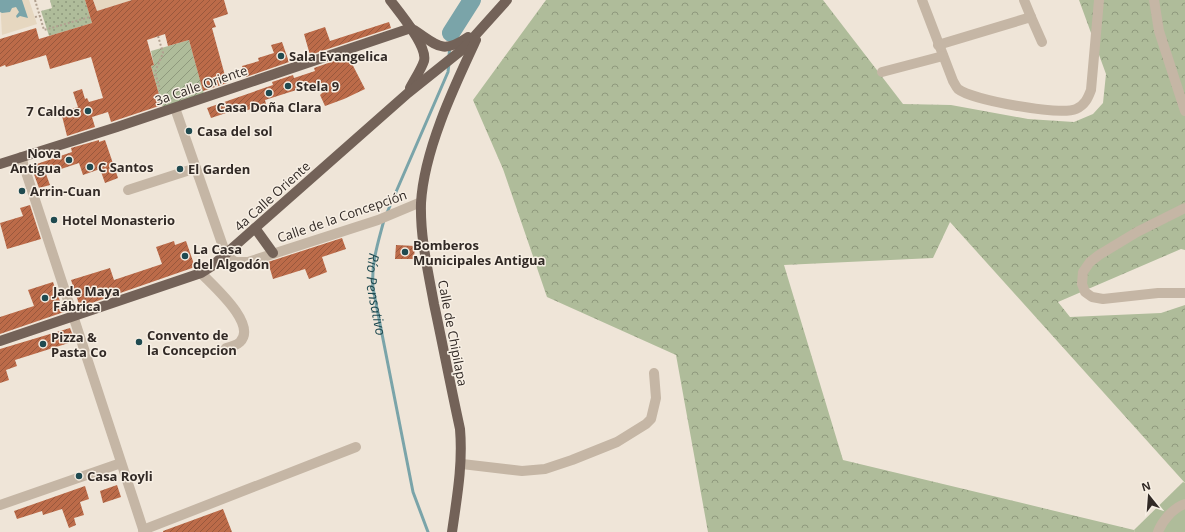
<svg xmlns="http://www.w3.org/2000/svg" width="1185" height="532" font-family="'Open Sans',sans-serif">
<defs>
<pattern id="grass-dots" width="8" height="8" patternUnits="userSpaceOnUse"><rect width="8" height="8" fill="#afbc9a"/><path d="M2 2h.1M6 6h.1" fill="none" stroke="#8f997d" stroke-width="1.8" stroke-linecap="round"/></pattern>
<pattern id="forest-crowns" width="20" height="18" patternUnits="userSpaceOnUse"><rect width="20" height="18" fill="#afbc9a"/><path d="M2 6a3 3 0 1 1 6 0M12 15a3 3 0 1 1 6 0" fill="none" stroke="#8f997d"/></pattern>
<pattern id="garden-furrows" width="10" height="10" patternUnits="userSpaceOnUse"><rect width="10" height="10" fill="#afbc9a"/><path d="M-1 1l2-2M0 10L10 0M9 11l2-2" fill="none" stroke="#8f997d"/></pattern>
<pattern id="building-hatch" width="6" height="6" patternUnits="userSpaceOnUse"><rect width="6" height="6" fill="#bc6b49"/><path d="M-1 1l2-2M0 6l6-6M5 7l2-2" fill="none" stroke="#99583d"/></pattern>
</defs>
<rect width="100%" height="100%" fill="#efe5d8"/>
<polygon fill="url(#grass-dots)" points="50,0 85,0 92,23 49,36 41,11 52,8"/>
<polygon fill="url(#forest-crowns)" points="546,0 823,0 903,104 951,105 1028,119 1074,122 1093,114 1103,103 1106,74 1079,0 1185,0 1185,250 1181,249 1058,302 1070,317 1161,313 1185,305 1185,483 950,222 933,258 784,265 843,460 1134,530 1135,532 708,532 676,355 547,297 503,169 473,100"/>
<polygon fill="#afbc9a" points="1183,482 1185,483 1185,532 1135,532 1134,530"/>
<polygon fill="url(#garden-furrows)" points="189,40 204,94 163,108 151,66 154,65 151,51"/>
<g fill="#e6d7c0">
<polygon points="0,0 29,0 37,24 2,35"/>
<polygon points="93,0 132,0 97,11"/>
</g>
<polygon fill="#7aa4a9" points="0,0 22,0 28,18 20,16 17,18 16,16 19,12 16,7 12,8 10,12 2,13 0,12"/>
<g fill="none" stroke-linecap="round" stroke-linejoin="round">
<g stroke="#7aa4a9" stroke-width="3">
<polyline points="449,56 451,33"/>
<polyline points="386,215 448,72 449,63"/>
<path id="s1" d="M384,220c-6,23 -13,43 -11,68l40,204 15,40"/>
</g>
<polyline stroke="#7aa4a9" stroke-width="18" points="451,33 472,0"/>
</g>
<g fill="url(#building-hatch)">
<polygon points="85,0 93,0 97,11 132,0 224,0 228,14 213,19 216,27 212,28 227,83 203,91 189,40 168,46 165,34 147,40 154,65 151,66 162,105 111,122 108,112 92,117 95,127 67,136 61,112 78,107 73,92 82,89 85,99 87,98 89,102 103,98 91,57 50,69 46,55 6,67 5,65 0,67 0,39 36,28 39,39 92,23"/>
<polygon points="389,22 391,28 310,55 304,34 325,27 330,41"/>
<polygon points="282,42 289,62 246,77 242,66 259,61 258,58 274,53 271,45"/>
<polygon points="348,56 365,89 344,99 325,106 320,95 325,90 312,85 265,100 266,104 245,111 244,107 211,118 207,108 273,85 272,82 293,75 294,78 315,71 314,68"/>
<polygon points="99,140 99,142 105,140 118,178 105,183 100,169 83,175 79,163 46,174 50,185 39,188 31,166 72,152 71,148"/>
<polygon points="30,205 41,239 7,249 0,223 23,216 20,208"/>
<polygon points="342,238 346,249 322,257 327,272 309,279 305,269 273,279 268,262"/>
<polygon points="174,241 175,245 186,241 195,267 80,307 71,280 110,268 114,280 162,264 156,247"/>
<polygon points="396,245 415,246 414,259 395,259"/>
<polygon points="53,282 64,312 0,334 0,317 34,306 28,290"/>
<polygon points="70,328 75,341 15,360 17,366 6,370 9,380 0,383 0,349"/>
<polygon points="117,485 121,497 103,503 100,491"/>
<polygon points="85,486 89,499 80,502 84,515 74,518 76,525 69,528 62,509 43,515 42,511 17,519 14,511"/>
<polygon points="223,509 232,532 163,532 163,531"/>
</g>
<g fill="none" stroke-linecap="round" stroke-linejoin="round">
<g stroke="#b1a090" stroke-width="2" stroke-dasharray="2 2" stroke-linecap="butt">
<polyline points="35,0 44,30 90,17"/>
<polyline points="35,17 40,16"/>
<polyline points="158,36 163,53 155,72 160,89"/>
<polyline points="1185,409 1185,410"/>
</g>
<g stroke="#c5b6a5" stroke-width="10">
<path d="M922,0l31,81c2,3 3,6 5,8 14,11 102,27 118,20 9,-4 12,-11 15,-19l8,-90"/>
<polyline points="1024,0 1031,17"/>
<polyline points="1154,0 1159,31 1185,111"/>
<polyline points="938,45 1031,17 1042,42"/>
<polyline points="882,72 943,56"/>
<polyline points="175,108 226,255 235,262 248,262 378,220 421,202"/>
<polyline points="21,157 144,532"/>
<polyline points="128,190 196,168"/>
<polyline points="1185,208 1137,232 1099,255 1090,262 1083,272 1082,284 1085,292 1092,297 1103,299 1158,293 1185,293"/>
<path d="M201,273c11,12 57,51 39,69 -3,3 -10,5 -14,6"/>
<polyline points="462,464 522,471 545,469 572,460 617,442 646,424 651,419 656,398 654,373"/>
<polyline points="0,505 121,463"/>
<polyline points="143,530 356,447"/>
<path d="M1158,532c4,-11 15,-24 27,-28"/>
</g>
<g stroke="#736258" stroke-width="10">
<path d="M390,0c9,12 38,46 34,61 -3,9 -10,19 -14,27"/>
<path d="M414,30c23,15 28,25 54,7"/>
<polyline points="0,164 117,127 411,28"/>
<polyline points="255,228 273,253"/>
<polyline points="0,341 201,273 212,266 408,93 463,49 507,0"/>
<path d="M452,532c5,-35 11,-68 8,-103 -9,-41 -17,-83 -26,-125 -6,-33 -14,-67 -13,-101 3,-53 33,-116 55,-163"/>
</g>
</g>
<g fill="#1f4a50" stroke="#f7efe4" stroke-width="1.5">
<circle cx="281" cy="56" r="4"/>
<circle cx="288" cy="86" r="4"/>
<circle cx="269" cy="93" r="4"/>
<circle cx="88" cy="111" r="4"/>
<circle cx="189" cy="131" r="4"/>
<circle cx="69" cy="160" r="4"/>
<circle cx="90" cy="167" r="4"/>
<circle cx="180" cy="169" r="4"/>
<circle cx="22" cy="191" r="4"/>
<circle cx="54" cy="220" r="4"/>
<circle cx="405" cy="252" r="4"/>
<circle cx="185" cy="256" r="4"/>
<circle cx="45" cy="298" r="4"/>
<circle cx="139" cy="342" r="4"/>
<circle cx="43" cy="344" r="4"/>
<circle cx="79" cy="476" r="4"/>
</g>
<g text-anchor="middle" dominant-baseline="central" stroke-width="3" stroke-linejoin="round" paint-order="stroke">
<g font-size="13" font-weight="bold" fill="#322a26" stroke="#f7efe4" text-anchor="start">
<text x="289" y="56">Sala Evangelica</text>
<text x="296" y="86">Stela 9</text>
<text x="269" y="107" text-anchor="middle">Casa Doña Clara</text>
<text x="80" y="111" text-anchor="end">7 Caldos</text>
<text x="197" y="131">Casa del sol</text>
<text x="61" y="153" text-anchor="end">Nova<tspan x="61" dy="15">Antigua</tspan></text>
<text x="98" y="167">C Santos</text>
<text x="188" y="169">El Garden</text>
<text x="30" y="191">Arrin-Cuan</text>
<text x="62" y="220">Hotel Monasterio</text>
<text x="413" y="245">Bomberos<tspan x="413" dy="15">Municipales Antigua</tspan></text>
<text x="193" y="249">La Casa<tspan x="193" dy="15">del Algodón</tspan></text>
<text x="53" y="291">Jade Maya<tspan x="53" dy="15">Fábrica</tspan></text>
<text x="147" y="335">Convento de<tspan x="147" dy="15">la Concepcion</tspan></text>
<text x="51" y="337">Pizza &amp;<tspan x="51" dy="15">Pasta Co</tspan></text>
<text x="87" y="476">Casa Royli</text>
</g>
<g font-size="13" fill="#322a26" stroke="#f7efe4">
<text transform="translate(201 85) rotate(-19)">3a Calle Oriente</text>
<text transform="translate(272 196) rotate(-42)">4a Calle Oriente</text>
<text transform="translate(342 216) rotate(-19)">Calle de la Concepción</text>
<text transform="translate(453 333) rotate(79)">Calle de Chipilapa</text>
</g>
<g font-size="14" font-style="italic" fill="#1f4a50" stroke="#f7efe4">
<text stroke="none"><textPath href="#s1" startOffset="76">Río Pensativo</textPath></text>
</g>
</g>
<g transform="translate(1149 496) rotate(343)" stroke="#f7efe4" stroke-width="3" paint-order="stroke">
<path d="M0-3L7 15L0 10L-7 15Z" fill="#322a26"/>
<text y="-6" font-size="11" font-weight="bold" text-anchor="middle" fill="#322a26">N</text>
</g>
</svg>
